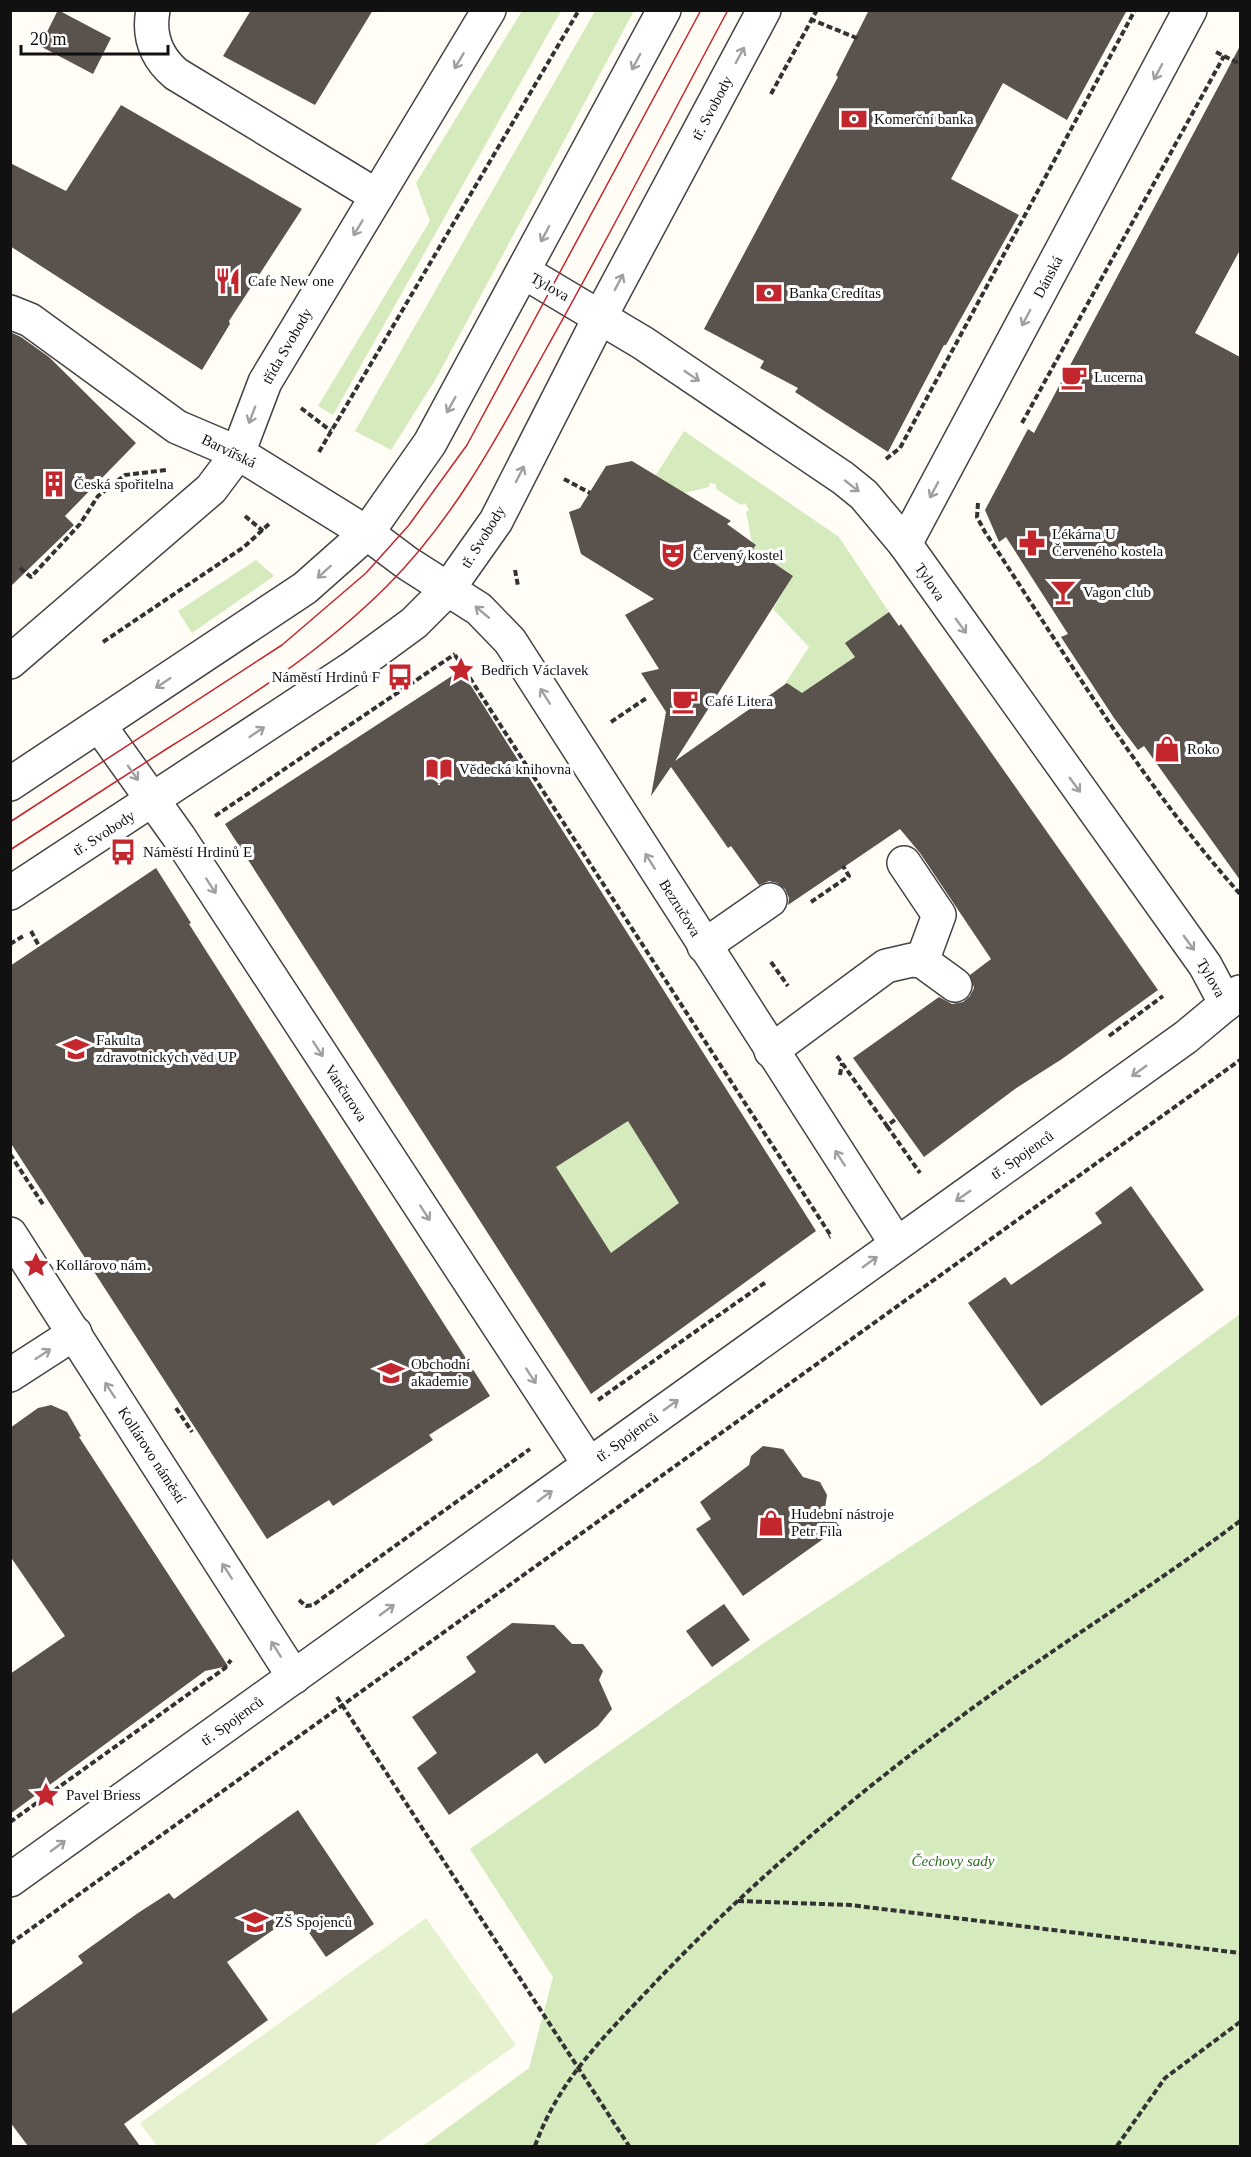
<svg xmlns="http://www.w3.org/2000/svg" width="1251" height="2157" font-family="Georgia,serif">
<rect width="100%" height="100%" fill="#fffdf5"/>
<g fill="#d5ebbd">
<polygon points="522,11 561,11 333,415 318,406 430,221 416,183"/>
<polygon points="595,11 634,11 437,377 391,450 355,431"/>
<polygon points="684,431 839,537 889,612 846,643 855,657 786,705 775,699 809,647 773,609 793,576 753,549 756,545 752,542 746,512 749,510 745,503 741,505 716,489 716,484 710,483 709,487 680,494 652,481"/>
<polygon points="256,560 274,576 192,633 178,611"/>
<polygon points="361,827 638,1114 646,1150 668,1185 678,1186 684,1207 677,1205 647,1227 664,1252 627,1278 572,1210"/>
<polygon points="1240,1314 1240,2146 423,2146 529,2068 553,1977 470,1849 767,1641 1036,1464"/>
</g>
<polygon fill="#e6f2cf" points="426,1918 516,2045 373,2146 157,2146 140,2123"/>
<g fill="#5a524d" fill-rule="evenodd">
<polygon points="58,10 111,38 93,74 40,46"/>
<polygon points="251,10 373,10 315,105 223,56"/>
<polygon points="869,10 1127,10 1067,120 1003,83 951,179 1019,215 946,345 944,345 888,452 795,392 798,388 760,368 764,361 704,329 838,77 836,75"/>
<polygon points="1240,46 1240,250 1195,333 1240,357 1240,880 1144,746 1138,750 1114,718 1061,637 1068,634 1006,537 999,542 985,510 1028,429 1034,433"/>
<polygon points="121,105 302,209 229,321 230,324 202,370 10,246 10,163 66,191"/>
<polygon points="10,332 21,337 49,357 136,443 65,516 74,525 10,587"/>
<polygon points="632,461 731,521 727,524 756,545 753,549 793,576 675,761 787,683 802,693 855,657 845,643 889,612 899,626 901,624 1158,990 1062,1059 1015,1089 924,1157 853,1058 939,997 952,1004 963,1002 970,996 974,988 970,975 991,959 920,853 900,829 788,905 789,898 785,889 777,883 769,881 759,885 731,846 728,848 671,767 651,796 666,712 641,673 659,669 625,615 654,599 581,554 569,512 580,508 606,466"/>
<path d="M461,670l355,561 -225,163 -366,-570zM628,1121l51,82 -68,50 -55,-86z"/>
<polygon points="156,868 191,923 189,924 490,1396 429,1435 433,1440 333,1506 329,1500 267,1539 10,1142 10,966"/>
<polygon points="1131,1186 1204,1290 1041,1406 968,1303 1005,1277 1011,1285 1102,1223 1095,1213"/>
<polygon points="51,1405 67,1412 81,1436 79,1437 228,1666 205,1671 10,1814 10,1674 65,1636 10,1556 10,1428 38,1408"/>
<polygon points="763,1446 783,1449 803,1477 820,1482 827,1495 825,1508 840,1527 743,1596 696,1529 711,1519 700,1502 749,1465 751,1456"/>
<polygon points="724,1604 750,1640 712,1667 686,1631"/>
<polygon points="512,1623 554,1625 572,1644 583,1644 603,1671 599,1680 612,1709 598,1726 545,1764 537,1753 449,1815 417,1768 437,1753 412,1717 476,1672 466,1657"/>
<polygon points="298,1810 374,1924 326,1957 296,1914 227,1962 268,2020 124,2124 140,2146 28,2146 10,2122 10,2015 83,1963 78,1956 138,1913 169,1893 174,1899"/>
</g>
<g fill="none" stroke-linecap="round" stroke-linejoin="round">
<g stroke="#444" stroke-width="36">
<g id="minor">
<path d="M153,10c-5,26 3,47 23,64l201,122"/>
<polyline points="524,272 643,343 843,478 864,495 905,544 1205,965 1226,1004"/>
<polyline points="10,312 30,320 177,427 238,453 367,533 407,563 479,609 510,641 896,1243"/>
<polyline points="905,544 1190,10"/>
<polyline points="10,662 211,489 238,453 265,382 489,10"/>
<polyline points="99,725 179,837 589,1464"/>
<polyline points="10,784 305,588 367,533 430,443 664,10"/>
<polyline points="904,863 939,915 922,961"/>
<polyline points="10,893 354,667 414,623 448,589 496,521 600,317 764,10"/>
<polyline points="704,946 770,900"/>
<polyline points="771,1051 886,966 912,960 922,961 955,985"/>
<polyline points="10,1234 294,1677"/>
<polyline points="10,1375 75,1333"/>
<polyline points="10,1880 1186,1037 1240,992"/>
</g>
</g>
<g stroke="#333" stroke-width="4" stroke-dasharray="6 3" stroke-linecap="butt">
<polyline points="810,19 859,39"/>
<polyline points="1216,52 1240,64"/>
<polyline points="771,94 817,10"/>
<polyline points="301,408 331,431"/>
<polyline points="1022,423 1224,56"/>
<polyline points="319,452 579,10"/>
<polyline points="886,459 900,448 1135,10"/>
<polyline points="564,479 590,493"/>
<path d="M978,503l-1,14 8,15c81,123 157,252 255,362"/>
<polyline points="245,516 263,531"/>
<polyline points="20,568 31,577 80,524 98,496 125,475 166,470"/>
<polyline points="515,570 518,586"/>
<polyline points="103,642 244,547 270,523"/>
<polyline points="455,655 831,1236 829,1237"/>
<polyline points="611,722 648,697"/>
<polyline points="215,816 455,654"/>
<polyline points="811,902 849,876 843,866"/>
<polyline points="31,931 39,946"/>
<polyline points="10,944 25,935"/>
<polyline points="771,962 788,986"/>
<polyline points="1109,1036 1163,996"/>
<polyline points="837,1056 887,1126 897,1118"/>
<polyline points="840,1075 842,1063"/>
<polyline points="887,1126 920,1173"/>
<polyline points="10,1154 44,1206"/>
<polyline points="598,1400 766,1282"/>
<polyline points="176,1408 192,1432"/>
<polyline points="299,1600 306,1606 313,1605 530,1449"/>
<polyline points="337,1697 629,2146"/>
<polyline points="10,1822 225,1668 231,1660"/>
<polyline points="738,1901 850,1905 1240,1953"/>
<polyline points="10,1944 1240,1060"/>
<path d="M535,2146c24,-67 70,-110 117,-160 102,-108 217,-203 337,-290 83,-60 170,-114 251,-175"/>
<polyline points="1117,2146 1165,2078 1240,2022"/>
</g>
<use href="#minor" stroke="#fff" stroke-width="33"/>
<g stroke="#c4262e" stroke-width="1.5">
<polyline points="10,822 282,645 366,573 409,525 467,445 701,10"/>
<path d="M10,850c53,-34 105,-68 158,-102 78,-48 154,-97 219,-162 68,-68 112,-152 158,-235 63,-112 122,-227 183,-341"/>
</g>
</g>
<defs><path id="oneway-shaft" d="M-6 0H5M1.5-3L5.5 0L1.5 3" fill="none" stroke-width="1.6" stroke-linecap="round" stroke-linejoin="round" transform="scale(1.5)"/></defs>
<g stroke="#a0a0a0">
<use href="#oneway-shaft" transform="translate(740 55) rotate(-62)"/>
<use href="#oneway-shaft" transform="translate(459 61) rotate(121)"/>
<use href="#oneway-shaft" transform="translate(636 62) rotate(118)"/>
<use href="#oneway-shaft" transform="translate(1158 72) rotate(118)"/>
<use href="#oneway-shaft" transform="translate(358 228) rotate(121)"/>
<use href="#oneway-shaft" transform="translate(545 234) rotate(118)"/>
<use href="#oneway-shaft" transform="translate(619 282) rotate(-62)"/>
<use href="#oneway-shaft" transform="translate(1026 318) rotate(118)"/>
<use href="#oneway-shaft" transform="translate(692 376) rotate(34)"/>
<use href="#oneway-shaft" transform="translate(451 405) rotate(119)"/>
<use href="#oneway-shaft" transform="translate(252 415) rotate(111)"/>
<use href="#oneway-shaft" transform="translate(520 474) rotate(-63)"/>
<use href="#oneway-shaft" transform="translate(852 486) rotate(38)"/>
<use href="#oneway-shaft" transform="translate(934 490) rotate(118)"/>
<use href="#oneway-shaft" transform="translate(324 572) rotate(138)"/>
<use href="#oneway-shaft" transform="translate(482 612) rotate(-140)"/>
<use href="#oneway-shaft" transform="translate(961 626) rotate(54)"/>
<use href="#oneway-shaft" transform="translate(163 683) rotate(146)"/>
<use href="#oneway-shaft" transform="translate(545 696) rotate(-122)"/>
<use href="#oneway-shaft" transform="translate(257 732) rotate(-34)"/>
<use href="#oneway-shaft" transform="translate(133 773) rotate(55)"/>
<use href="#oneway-shaft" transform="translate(1075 785) rotate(54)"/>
<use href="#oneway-shaft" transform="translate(650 861) rotate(-122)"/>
<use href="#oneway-shaft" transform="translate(211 886) rotate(57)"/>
<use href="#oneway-shaft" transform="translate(1189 943) rotate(54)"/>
<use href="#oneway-shaft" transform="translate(318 1049) rotate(57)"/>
<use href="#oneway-shaft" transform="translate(1139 1071) rotate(144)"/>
<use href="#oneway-shaft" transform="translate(840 1158) rotate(-123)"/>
<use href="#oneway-shaft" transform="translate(963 1196) rotate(145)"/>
<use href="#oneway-shaft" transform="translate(425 1213) rotate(57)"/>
<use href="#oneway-shaft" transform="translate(870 1262) rotate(-36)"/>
<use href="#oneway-shaft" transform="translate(43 1354) rotate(-33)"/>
<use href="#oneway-shaft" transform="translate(531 1376) rotate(57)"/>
<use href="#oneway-shaft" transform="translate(110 1390) rotate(-123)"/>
<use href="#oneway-shaft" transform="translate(671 1405) rotate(-36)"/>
<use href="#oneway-shaft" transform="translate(545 1496) rotate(-36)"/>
<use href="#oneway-shaft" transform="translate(227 1571) rotate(-123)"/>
<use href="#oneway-shaft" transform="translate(387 1610) rotate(-36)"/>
<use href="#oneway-shaft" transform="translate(276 1649) rotate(-122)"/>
<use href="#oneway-shaft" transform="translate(58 1846) rotate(-36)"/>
</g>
<defs>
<g id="bank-bare" transform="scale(2.07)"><path d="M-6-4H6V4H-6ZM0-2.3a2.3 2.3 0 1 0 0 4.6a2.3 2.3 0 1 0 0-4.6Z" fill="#c4262e" stroke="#fff" stroke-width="2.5" paint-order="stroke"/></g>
<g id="restaurant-bare" transform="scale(2.07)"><path d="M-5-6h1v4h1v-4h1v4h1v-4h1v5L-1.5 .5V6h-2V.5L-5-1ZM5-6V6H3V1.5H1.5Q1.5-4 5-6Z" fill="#c4262e" stroke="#fff" stroke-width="2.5" paint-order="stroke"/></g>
<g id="cafe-bare" transform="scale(2.07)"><path d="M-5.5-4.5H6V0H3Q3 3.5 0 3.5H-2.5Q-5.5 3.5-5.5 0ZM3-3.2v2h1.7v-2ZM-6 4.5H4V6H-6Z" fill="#c4262e" stroke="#fff" stroke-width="2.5" paint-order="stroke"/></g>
<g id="building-bare" transform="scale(2.07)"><path d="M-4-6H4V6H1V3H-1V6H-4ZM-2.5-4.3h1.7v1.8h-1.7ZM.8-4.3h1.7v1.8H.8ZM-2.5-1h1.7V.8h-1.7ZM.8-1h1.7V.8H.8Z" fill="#c4262e" stroke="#fff" stroke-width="2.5" paint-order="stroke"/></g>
<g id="pharmacy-bare" transform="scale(2.07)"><path d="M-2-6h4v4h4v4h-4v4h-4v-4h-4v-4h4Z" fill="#c4262e" stroke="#fff" stroke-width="2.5" paint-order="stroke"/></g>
<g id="theatre-bare" transform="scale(2.07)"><path d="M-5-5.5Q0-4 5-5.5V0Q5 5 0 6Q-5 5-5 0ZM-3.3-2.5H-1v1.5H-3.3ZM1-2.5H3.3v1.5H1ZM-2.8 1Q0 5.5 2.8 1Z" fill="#c4262e" stroke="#fff" stroke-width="2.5" paint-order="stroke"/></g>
<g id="bar-bare" transform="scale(2.07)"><path d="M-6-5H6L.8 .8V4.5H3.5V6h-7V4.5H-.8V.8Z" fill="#c4262e" stroke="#fff" stroke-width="2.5" paint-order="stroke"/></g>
<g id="sight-bare" transform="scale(2.07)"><path d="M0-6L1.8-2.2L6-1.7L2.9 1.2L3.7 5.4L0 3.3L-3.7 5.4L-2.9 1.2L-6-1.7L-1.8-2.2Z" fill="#c4262e" stroke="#fff" stroke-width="2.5" paint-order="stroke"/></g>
<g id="bus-bare" transform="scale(2.07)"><path d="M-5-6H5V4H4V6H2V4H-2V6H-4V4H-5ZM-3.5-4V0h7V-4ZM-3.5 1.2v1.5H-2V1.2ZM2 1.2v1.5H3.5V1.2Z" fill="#c4262e" stroke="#fff" stroke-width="2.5" paint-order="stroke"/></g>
<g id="shop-bare" transform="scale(2.07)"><path d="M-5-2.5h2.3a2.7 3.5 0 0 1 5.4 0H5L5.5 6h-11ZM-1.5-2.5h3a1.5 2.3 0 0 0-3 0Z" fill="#c4262e" stroke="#fff" stroke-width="2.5" paint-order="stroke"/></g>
<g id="library-bare" transform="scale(2.07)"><path d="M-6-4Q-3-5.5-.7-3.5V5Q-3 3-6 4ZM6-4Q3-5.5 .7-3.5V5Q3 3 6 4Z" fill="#c4262e" stroke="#fff" stroke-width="2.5" paint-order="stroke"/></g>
<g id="university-bare" transform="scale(2.07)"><path d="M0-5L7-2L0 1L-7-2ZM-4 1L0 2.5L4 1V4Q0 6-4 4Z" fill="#c4262e" stroke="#fff" stroke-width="2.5" paint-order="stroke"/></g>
<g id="school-bare" transform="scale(2.07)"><path d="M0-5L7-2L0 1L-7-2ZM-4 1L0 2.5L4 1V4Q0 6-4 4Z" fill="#c4262e" stroke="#fff" stroke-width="2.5" paint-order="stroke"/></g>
</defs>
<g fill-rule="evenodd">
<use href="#bank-bare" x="854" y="119"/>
<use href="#restaurant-bare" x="228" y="281"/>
<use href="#bank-bare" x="769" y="293"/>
<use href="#cafe-bare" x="1074" y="377"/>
<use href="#building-bare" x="54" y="484"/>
<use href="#pharmacy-bare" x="1032" y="543"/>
<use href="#theatre-bare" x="673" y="555"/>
<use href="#bar-bare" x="1063" y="592"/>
<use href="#sight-bare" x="461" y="670"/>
<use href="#bus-bare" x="400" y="677"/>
<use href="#cafe-bare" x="685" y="701"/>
<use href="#shop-bare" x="1167" y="749"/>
<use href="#library-bare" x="439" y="769"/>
<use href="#bus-bare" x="123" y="852"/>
<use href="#university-bare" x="76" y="1049"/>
<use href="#sight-bare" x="36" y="1265"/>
<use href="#university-bare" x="391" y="1373"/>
<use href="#shop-bare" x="771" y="1523"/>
<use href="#sight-bare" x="46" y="1795"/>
<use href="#school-bare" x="255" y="1922"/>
</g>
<g text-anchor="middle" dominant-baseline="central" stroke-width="6" stroke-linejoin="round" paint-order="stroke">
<g font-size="15" fill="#111" stroke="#fff">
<text transform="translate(712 108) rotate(-62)">tř. Svobody</text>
<text transform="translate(1048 277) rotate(-62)">Dánská</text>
<text transform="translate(550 287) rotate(30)">Tylova</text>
<text transform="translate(287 346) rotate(-60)">třída Svobody</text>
<text transform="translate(229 451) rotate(26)">Barvířská</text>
<text transform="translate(483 537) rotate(-58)">tř. Svobody</text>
<text transform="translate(930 582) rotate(56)">Tylova</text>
<text transform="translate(104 833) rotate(-33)">tř. Svobody</text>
<text transform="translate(680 908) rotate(58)">Bezručova</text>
<text transform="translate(1211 978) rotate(60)">Tylova</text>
<text transform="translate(346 1093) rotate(57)">Vančurova</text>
<text transform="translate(1022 1155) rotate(-35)">tř. Spojenců</text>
<text transform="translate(627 1437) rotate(-36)">tř. Spojenců</text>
<text transform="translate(152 1455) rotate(57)">Kollárovo náměstí</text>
<text transform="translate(232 1721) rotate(-36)">tř. Spojenců</text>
</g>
<g font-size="15" fill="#111" stroke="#fff" text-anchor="start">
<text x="874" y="119">Komerční banka</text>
<text x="248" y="281">Cafe New one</text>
<text x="789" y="293">Banka Creditas</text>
<text x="1094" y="377">Lucerna</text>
<text x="74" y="484">Česká spořitelna</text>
<text x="1052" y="534">Lékárna U<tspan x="1052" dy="17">Červeného kostela</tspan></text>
<text x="693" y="555">Červený kostel</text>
<text x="1083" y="592">Vagon club</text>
<text x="481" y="670">Bedřich Václavek</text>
<text x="380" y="677" text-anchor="end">Náměstí Hrdinů F</text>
<text x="705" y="701">Café Litera</text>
<text x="1187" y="749">Roko</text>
<text x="459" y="769">Vědecká knihovna</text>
<text x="143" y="852">Náměstí Hrdinů E</text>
<text x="96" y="1040">Fakulta<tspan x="96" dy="17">zdravotnických věd UP</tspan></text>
<text x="56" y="1265">Kollárovo nám.</text>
<text x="411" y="1364">Obchodní<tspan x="411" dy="17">akademie</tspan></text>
<text x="791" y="1514">Hudební nástroje<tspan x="791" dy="17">Petr Fila</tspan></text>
<text x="66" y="1795">Pavel Briess</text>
<text x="275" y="1922">ZŠ Spojenců</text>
</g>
<g font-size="15" font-style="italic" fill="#2f6b1f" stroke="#fff">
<text x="953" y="1861">Čechovy sady</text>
</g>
</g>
<rect width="1251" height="2157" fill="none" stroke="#111111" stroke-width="24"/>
<path d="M21 45v9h147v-9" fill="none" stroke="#111111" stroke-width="3"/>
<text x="30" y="45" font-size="18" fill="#111111" stroke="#ffffff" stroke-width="4.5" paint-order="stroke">20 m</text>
</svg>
